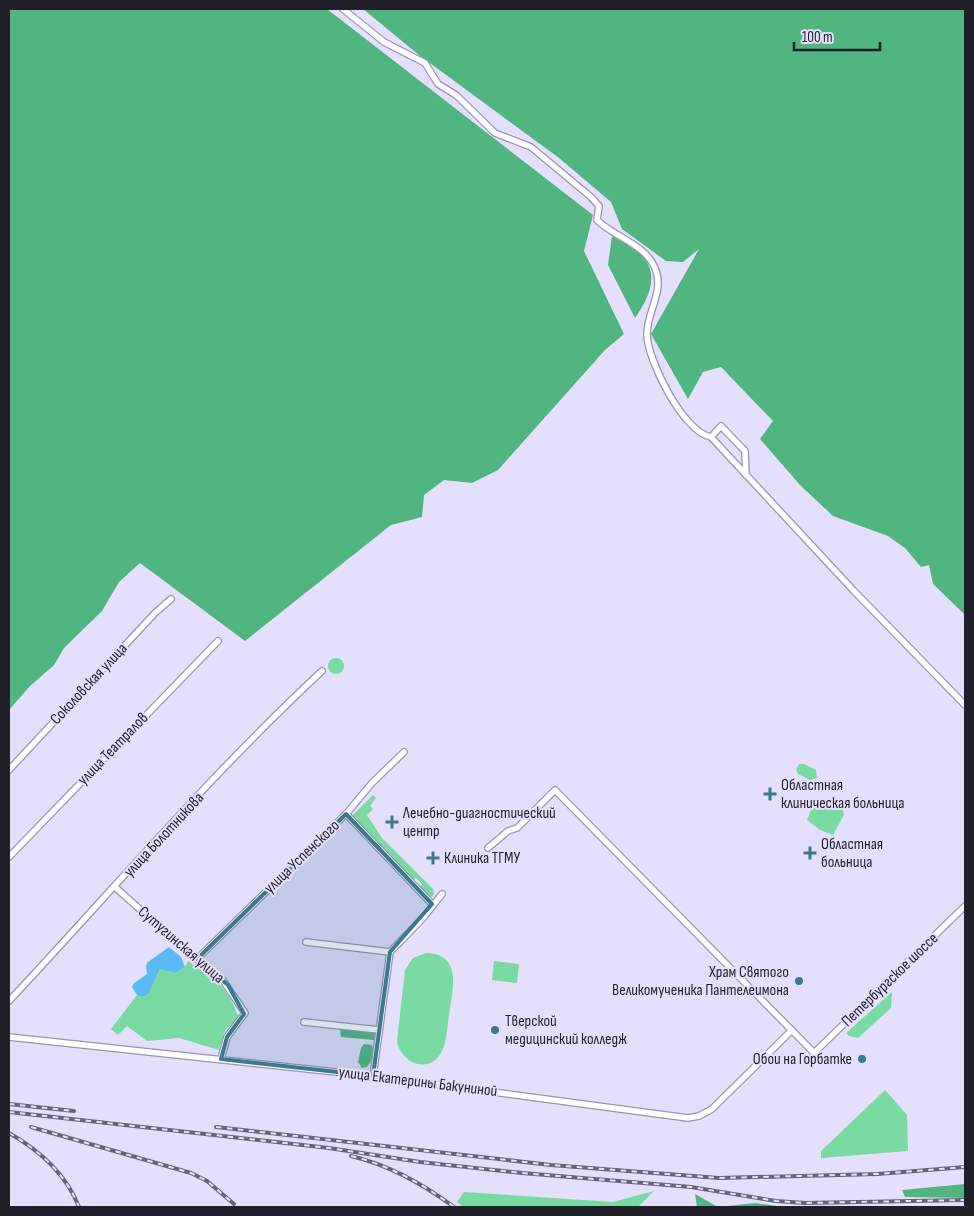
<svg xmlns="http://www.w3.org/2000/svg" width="974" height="1216" font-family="'Sofia Sans Condensed',sans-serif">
<rect width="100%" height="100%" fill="#e5dffe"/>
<g fill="#79daa2">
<circle cx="336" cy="666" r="8"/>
<polygon points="799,764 804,764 816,770 817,778 810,780 798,774 796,769"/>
<polygon points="373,795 376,798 370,806 373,809 367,815 382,838 433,889 434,894 430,898 420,888 422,884 416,878 413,880 352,816"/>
<polygon points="819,804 843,810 844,815 833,835 820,830 807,820 812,807"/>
<path d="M426,953c38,1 26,38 23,62 -2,12 -2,28 -8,38 -13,22 -41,9 -44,-12l8,-71 8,-12z"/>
<path d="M188,961c27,19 39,24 51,57l-14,12 -6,20 -40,-12 -32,3 -20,-15 -9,9 -7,-6 26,-34 5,2 9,-10 9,-18 15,4 10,-6z"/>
<polygon points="494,961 519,964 517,983 492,980"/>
<polygon points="892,992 891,1008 858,1038 849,1036 846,1033"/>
<polygon points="885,1090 907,1115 908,1151 821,1158 821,1151"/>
<polygon points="654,1191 638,1207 463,1207 457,1202 464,1192 613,1202"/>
</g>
<g fill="#51b57f">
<polygon points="9,9 327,9 593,215 584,251 624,334 605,350 498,470 472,483 444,480 424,495 422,517 391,525 245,641 140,563 119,582 102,611 64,648 54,665 30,686 9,710"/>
<polygon points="363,9 965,9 965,615 933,584 929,565 921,567 905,548 888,536 833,516 800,485 760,439 773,421 721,367 703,372 688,399 651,334 699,249 683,262 666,261 622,229 611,202 559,158 419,55"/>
<path d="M612,236c10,6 26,14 33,23 14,20 2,42 -10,59l-27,-53z"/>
<polygon points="340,1029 375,1032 374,1040 341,1037"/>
<path d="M364,1044l8,1c3,8 0,15 -5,22l-5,1 -4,-6 3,-14z"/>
<polygon points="965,1184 965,1198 905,1197 902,1190"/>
<polygon points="695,1194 718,1207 756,1203 784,1207 697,1207"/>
</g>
<polygon fill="#5abaf5" points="169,947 181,957 185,967 175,973 160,969 148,994 142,997 137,995 132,987 134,983 147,974 146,965 148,962"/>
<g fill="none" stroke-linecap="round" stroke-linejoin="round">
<g stroke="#9a94b1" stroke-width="8">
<g id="minor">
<path d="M343,9l41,33 41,21 13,21 18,11 39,38 36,14 60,50 8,9 -2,14c17,17 48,24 58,48 10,23 -8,43 -8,66 0,26 37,99 64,103"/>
<polyline points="746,475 745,451 721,426 711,437 854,591 965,705"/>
<polyline points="9,770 155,613 171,599"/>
<polyline points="346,814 432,904"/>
<polyline points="488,848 508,831 517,828 555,790 822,1061"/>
<polyline points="9,857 218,641"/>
<polyline points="115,887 183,948 222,979 245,1013 227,1037 221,1059"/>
<polyline points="306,942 390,952"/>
<polyline points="197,959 346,814 372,783 404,752"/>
<path d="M9,1001c103,-110 202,-227 313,-330"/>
<polyline points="304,1022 379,1030"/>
<polyline points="9,1037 373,1076 688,1118 699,1116 712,1109 792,1030"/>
<polyline points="814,1053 965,906"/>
<polyline points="373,1076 390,952 423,918 442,894"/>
</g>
</g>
<use href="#minor" stroke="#fff" stroke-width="5.5"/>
<g stroke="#686477" stroke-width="4">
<g id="rail">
<polyline points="9,1104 74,1111"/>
<polyline points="9,1112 329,1148 420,1162 522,1173 691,1187 776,1201 805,1203 965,1200"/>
<polyline points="31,1127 191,1173 207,1181 234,1204"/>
<polyline points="216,1127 551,1165 719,1178 878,1174 965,1167"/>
<path d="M9,1133c30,17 57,41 70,74"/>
<path d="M351,1156c38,9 72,28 103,51"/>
</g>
</g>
<use href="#rail" stroke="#e5dffe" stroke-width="2" stroke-dasharray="5.5" stroke-linecap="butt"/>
</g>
<path fill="#3a7a8e" fill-opacity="0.2" stroke="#3a7a8e" stroke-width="4" stroke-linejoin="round" d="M346,814l86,90 -42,48 -17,124 -152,-17 6,-22 17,-23 -16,-29 -31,-26z"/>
<g fill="#3a7a8e" stroke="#e5dffe" stroke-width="2">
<path d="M767.5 786.5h5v5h5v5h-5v5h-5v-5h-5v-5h5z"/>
<path d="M389.5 814.5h5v5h5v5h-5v5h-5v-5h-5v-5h5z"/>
<path d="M807.5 845.5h5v5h5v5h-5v5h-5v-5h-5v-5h5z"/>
<path d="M430.5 850.5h5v5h5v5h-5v5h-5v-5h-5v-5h5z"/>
<circle cx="799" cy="981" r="5"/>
<circle cx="495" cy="1030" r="5"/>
<circle cx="862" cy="1059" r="5"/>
</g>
<g text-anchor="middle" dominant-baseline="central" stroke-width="4" stroke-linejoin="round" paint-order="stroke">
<g font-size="16" fill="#211f2a" stroke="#e5dffe">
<text transform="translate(89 684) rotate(-47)">Соколовская улица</text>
<text transform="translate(113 749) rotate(-46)">улица Театралов</text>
<text transform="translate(164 835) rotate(-47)">улица Болотникова</text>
<text transform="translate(302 857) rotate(-44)">улица Успенского</text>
<text transform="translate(181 945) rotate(41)">Сутугинская улица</text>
<text transform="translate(890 980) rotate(-44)">Петербургское шоссе</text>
<text transform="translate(418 1082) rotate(7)">улица Екатерины Бакуниной</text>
</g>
<g font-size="16" fill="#211f2a" stroke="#e5dffe" text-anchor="start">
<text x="781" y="785">Областная<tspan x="781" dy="18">клиническая больница</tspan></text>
<text x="403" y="813">Лечебно-диагностический<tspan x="403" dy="18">центр</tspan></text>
<text x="821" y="844">Областная<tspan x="821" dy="18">больница</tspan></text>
<text x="444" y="858">Клиника ТГМУ</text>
<text x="789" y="972" text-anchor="end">Храм Святого<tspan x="789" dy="18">Великомученика Пантелеимона</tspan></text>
<text x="505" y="1021">Тверской<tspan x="505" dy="18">медицинский колледж</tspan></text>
<text x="852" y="1059" text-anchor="end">Обои на Горбатке</text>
</g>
</g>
<rect width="974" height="1216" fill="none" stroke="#211f2a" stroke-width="20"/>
<path d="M794 42v8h86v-8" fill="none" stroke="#211f2a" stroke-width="2.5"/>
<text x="802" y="42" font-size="15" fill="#211f2a" stroke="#e5dffe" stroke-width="4" paint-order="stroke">100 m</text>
</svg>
